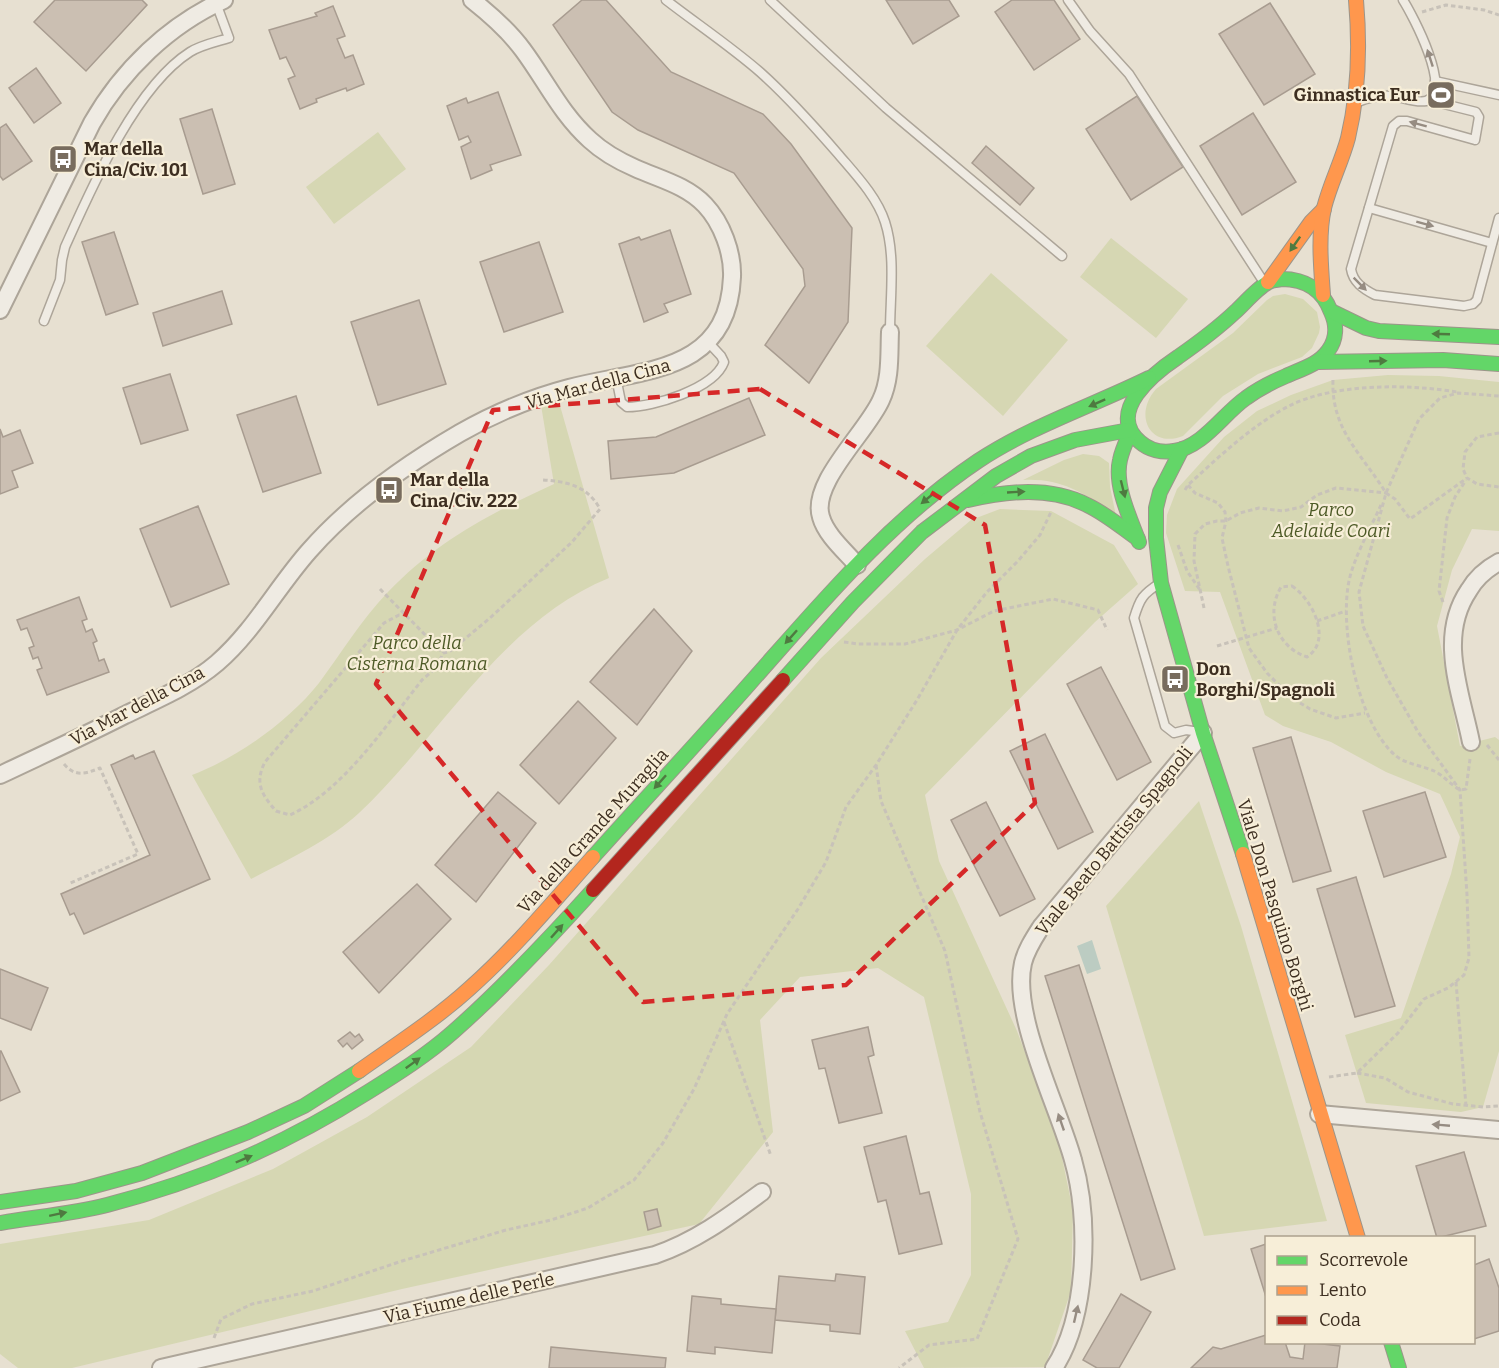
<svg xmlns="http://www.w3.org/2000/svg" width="1499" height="1368" font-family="Bitter,serif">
<rect width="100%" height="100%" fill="#e7e0d1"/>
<g fill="#d6d7b3">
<polygon points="378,132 406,169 334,224 306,187"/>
<polygon points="1111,238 1188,299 1156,338 1080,277"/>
<polygon points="991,273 1068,340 1003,416 926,346"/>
<path d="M1285,294l18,5 14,13 3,15 -1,6 -7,15 -10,9 -44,17 -35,22 -40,40c-33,13 -50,-21 -27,-47l77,-56 34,-33 6,-4z"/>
<polygon points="1388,375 1439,376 1499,382 1499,531 1472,529 1452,570 1437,626 1460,746 1495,737 1499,740 1499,1051 1483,1107 1461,1112 1366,1103 1345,1035 1401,1018 1451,874 1460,837 1440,794 1386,772 1331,742 1283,726 1265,715 1220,592 1185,591 1166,533 1167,515 1177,489 1224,437 1257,411 1291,395 1333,380"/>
<path d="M559,402l50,176c-108,44 -168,158 -250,235 -30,28 -72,47 -108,66l-59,-104c45,-17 97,-54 127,-92 23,-31 42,-63 69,-91 49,-51 103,-79 166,-108l-13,-79z"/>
<path d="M1083,454l16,2 10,7 1,24 6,29c-32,-22 -52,-38 -93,-36l41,-20z"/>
<polygon points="1000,509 1051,511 1114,545 1138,584 1095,622 925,795 939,861 1017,1031 1059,1143 1073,1211 1071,1291 1045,1367 924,1368 905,1331 948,1322 971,1275 971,1194 924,997 878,968 800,977 760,1020 773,1132 699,1224 402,1289 72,1368 18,1368 0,1354 0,1244 149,1220 273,1169 367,1117 471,1047 549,965 821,658 925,559 971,520"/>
<polygon points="1199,801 1241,926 1327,1221 1204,1236 1106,906"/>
</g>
<polygon fill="#bcccc2" points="1092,940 1101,969 1087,974 1077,946"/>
<g fill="#cbbfb2" stroke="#a89c90" stroke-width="1.5">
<polygon points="55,0 142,0 147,5 86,71 34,22"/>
<polygon points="582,0 606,0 671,72 763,114 791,144 852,228 848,322 809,383 765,345 805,286 803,269 734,173 638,130 612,112 553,25"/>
<polygon points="886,0 949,0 959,16 913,44"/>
<polygon points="1012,0 1054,0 1080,39 1034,70 995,12"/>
<polygon points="1270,3 1315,74 1264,105 1219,34"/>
<polygon points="333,6 345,36 337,39 345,58 353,55 364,84 347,91 346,88 316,99 317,102 300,109 288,79 295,76 286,57 280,59 269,30 317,16 315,13"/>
<polygon points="36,68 61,103 34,123 9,88"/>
<polygon points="498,92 521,155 490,165 492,170 471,179 461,147 471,142 468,136 459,140 447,106 466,98 468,103"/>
<polygon points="1137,96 1183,167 1131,200 1086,129"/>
<polygon points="212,109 235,184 203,194 180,119"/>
<polygon points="1253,113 1296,182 1242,215 1200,146"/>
<polygon points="6,124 32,161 3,180 0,176 0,128"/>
<polygon points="986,146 1034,188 1020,205 972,163"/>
<polygon points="670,230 691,294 664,304 668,312 644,322 619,244 639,237 641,240"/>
<polygon points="114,232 138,304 106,315 82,242"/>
<polygon points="539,242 563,312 504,332 480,262"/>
<polygon points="222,291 232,324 163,346 153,313"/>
<polygon points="419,300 446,384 378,405 351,322"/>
<polygon points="170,374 188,430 141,444 123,388"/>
<polygon points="296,396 321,473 263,492 237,415"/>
<polygon points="749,398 765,435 674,473 611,479 608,441 656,437"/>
<polygon points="0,429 3,437 20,430 33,463 12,471 18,487 0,494"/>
<polygon points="198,506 229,584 171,607 140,529"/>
<polygon points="79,597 87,619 82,621 86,632 92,629 97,641 93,643 99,661 104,659 109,672 47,695 37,670 42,668 38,657 33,659 29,648 34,646 27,628 21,630 17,620"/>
<polygon points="654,609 692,651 637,725 590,682"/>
<polygon points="1101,667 1151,762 1117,780 1067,684"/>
<polygon points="578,701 616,738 559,804 520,765"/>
<polygon points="1045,734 1093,832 1058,849 1010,751"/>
<polygon points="1291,737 1331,871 1293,882 1253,748"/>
<polygon points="154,751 210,879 84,934 74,913 70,915 61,894 150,855 111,765 133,755 135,759"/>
<polygon points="498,792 536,823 476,902 435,865"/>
<polygon points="1425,792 1446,857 1384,877 1363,811"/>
<polygon points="986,802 1035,899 1000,916 951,820"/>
<polygon points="1356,877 1395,1006 1355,1017 1317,889"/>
<polygon points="417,884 451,919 379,993 343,952"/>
<polygon points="1079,965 1175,1269 1141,1280 1045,976"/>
<polygon points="0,969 48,988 31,1030 0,1018"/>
<polygon points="868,1027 874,1055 868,1057 882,1113 839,1123 825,1068 819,1069 812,1040"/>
<polygon points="350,1032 355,1037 359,1034 363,1040 352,1049 347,1043 343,1047 338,1041"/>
<polygon points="0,1051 1,1051 20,1092 0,1101"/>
<polygon points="906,1136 920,1194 929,1192 942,1244 899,1254 886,1200 878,1202 864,1147"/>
<polygon points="1464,1152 1486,1226 1437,1238 1416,1166"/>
<polygon points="657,1209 661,1226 648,1230 644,1212"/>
<polygon points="1266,1244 1266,1297 1251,1249"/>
<polygon points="1489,1259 1499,1288 1499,1331 1474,1339 1474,1265"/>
<polygon points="836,1274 865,1277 860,1334 830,1331 830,1325 775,1320 779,1276 835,1281"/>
<polygon points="1121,1294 1151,1312 1119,1368 1097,1368 1083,1360"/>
<polygon points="692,1296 721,1299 721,1304 776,1309 772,1353 715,1347 715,1354 687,1351"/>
<polygon points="1266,1335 1266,1342 1285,1342 1290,1357 1303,1359 1305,1342 1340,1346 1337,1368 1191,1368 1213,1347 1221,1349"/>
<polygon points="551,1347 666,1358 665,1368 549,1368"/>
</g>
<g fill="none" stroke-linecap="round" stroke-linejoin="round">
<g stroke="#ada599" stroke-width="11">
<g id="lane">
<path d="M666,0c31,24 64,46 94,72 29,26 54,54 79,83 17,20 38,42 46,67 11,34 5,75 5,110"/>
<polyline points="770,0 886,108 1062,256"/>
<polyline points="1068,0 1090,31 1129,74 1265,284"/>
<polyline points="1435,81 1499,95"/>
<path d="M1428,100l48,12 3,5 -4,23 -68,-19h-8l-6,5 -42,143c2,13 12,20 24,26l89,11 9,-2 4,-4 22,-82"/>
<path d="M1358,102c11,-5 24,-7 36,-6 10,2 22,7 32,5 28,-8 -14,-87 -23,-101"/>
<polyline points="1369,208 1492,243"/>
<path d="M44,321l16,-41 2,-20 3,-13c26,-58 70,-160 125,-195 11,-7 26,-10 39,-14l-13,-35"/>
<path d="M616,377l5,25 6,5c26,0 87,-18 97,-45l-3,-6 -13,-14"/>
<path d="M1160,583c-17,11 -20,15 -26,35l31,108 9,7 12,-3 14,2"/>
</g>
</g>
<g stroke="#ada599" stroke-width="20">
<g id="street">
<path d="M0,310l92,-187c30,-53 77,-98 132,-123"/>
<path d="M857,565c-12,-14 -31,-30 -36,-48 -11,-34 46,-85 60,-117 10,-21 8,-46 9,-68"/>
<path d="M1471,742c-10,-50 -34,-105 -2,-152 7,-12 17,-21 30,-28"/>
<path d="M0,775c42,-20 84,-39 125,-60 31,-15 65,-29 92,-52 37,-32 60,-76 92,-112 42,-48 96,-86 151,-118 35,-20 71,-35 109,-45 71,-19 159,-13 163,-111 1,-24 -10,-54 -27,-72 -19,-20 -46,-26 -70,-37 -16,-7 -32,-16 -45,-28 -29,-26 -44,-59 -67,-90 -14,-19 -32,-35 -51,-50"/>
<polyline points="1319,1114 1499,1130"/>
<path d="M161,1368l494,-113c41,-14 73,-38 107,-63"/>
<path d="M1054,1368c34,-52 36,-150 19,-208 -14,-52 -62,-145 -50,-197 3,-13 11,-25 18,-36l162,-194"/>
</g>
</g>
<g stroke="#9c958a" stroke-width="16">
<g id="fast">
<path d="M1282,279c23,0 41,11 49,33 6,13 6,27 -3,39 -10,14 -27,18 -42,25 -14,6 -28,13 -40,22 -23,16 -43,49 -72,53 -12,2 -25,-1 -34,-9 -35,-30 14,-69 38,-85 20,-14 39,-28 57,-45 9,-8 23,-25 34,-30 3,-2 9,-2 13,-3z"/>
<polyline points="1333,312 1366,328 1379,331 1499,337"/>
<polyline points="1319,362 1443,360 1499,364"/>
<path d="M1130,433c-4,9 -8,17 -10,27 -6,25 10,58 19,82"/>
<polyline points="1182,449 1160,492 1156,508 1156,538 1161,583 1203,733 1243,854"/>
<path d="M968,500c39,-9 82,-14 119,5 19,9 34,22 51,34"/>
<polyline points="783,680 853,602 922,532 996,476 1031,456 1075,440 1129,430"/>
<path d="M593,857c52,-58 106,-116 158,-175 70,-79 139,-162 227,-221 53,-35 114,-55 171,-83"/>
<polyline points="0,1202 76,1191 142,1173 248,1132 304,1106 359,1071"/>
<path d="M0,1223c35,-6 72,-9 107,-18 96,-25 177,-60 261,-113 29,-18 59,-37 85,-60 50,-44 95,-92 140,-142"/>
<polyline points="1391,1342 1399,1368"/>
</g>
</g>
<g stroke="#9c958a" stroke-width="16">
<g id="slow">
<polyline points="1268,282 1311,222 1324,209"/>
<path d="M1323,295c-2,-28 -5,-60 1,-87 6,-24 18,-47 24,-70 11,-46 12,-92 8,-138"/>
<polyline points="1243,854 1358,1238"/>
<path d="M359,1071c38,-27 77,-52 111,-83 45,-40 83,-86 123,-131"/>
</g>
</g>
<g stroke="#9c958a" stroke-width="16">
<polyline id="jam" points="593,890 783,680"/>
</g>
<g stroke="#c8c2b9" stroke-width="3" stroke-dasharray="4.5 3" stroke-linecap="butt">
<polyline points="1422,12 1446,5 1484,10 1499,15"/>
<path d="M1333,380c-2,50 29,74 53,113l9,6 15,20 57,-41"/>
<polyline points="1499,433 1477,437 1465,452 1463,469 1467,478 1477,484 1499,487"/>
<polyline points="1188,485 1195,493 1218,503 1225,512 1226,521 1222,538 1228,566 1249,648 1267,673 1292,698 1310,709 1336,718 1365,713"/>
<path d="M1185,490l3,-5c31,-28 64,-60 101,-79 45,-23 120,-22 168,-14"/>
<path d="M1381,505c-10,22 -27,52 -32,76 -10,48 9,143 47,175 10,8 27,10 38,15 9,4 17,14 26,19l6,-1 4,-30"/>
<polyline points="1178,545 1187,571 1200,590"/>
<path d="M1292,586c20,13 41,54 15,71 -30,-10 -42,-43 -26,-70z"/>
<polyline points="380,589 443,653"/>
<polyline points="1443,602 1439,591 1447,518 1455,497 1466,480"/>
<polyline points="1204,608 1194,561 1195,534 1205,524 1217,521 1226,521 1240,513 1259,508 1283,511 1301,507 1317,495 1336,488 1386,493"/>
<path d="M407,615h-8l-15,8 -119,139c-11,21 -3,33 11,49l14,4c54,-25 96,-90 132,-135l15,-13 6,-14 6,-1 41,-34 82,-76 28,-33c-13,-24 -35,-28 -59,-29"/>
<polyline points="1317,621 1346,611"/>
<polyline points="844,642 858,644 905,644 957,630 994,611 1053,599 1098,610 1107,630"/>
<polyline points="1217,646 1277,628"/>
<polyline points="1487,745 1499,760"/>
<path d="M64,764c11,13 21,10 36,4l38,86 -70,30"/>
<polyline points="876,765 881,801 945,951 980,1112 1018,1239 977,1339 929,1345 899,1368"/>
<polyline points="1456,982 1466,1106"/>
<polyline points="724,1022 771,1156"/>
<polyline points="1357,1073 1385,1078 1408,1092 1453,1104 1483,1107 1499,1106"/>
<polyline points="1329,1077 1357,1073 1398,1033 1424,999 1448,988 1464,975 1469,958 1467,895 1460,790 1418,732 1387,678 1363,626 1359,592 1386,493 1419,419 1440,398 1458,393 1499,396"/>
<polyline points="214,1338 221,1319 252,1304 313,1291 402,1261 506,1230 551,1220 588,1208 634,1180 663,1143 694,1089 727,1014 798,909 826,862 846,807 876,765 917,700 957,630 987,592 1018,561 1040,535 1051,512"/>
</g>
<use href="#lane" stroke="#efebe3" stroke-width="8"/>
<use href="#street" stroke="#efebe3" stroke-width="16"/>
<use href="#fast" stroke="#63d668" stroke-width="14"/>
<use href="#slow" stroke="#ff974d" stroke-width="14"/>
<use href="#jam" stroke="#b3261e" stroke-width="14"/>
</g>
<defs><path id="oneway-solid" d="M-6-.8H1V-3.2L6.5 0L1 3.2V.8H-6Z" transform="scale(1.5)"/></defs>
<g fill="#968c82">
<use href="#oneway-solid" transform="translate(1430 58) rotate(-108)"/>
<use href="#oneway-solid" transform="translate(1418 124) rotate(-165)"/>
<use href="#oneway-solid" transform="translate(1425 224) rotate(15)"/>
<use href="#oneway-solid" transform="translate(1360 284) rotate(45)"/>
<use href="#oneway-solid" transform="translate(1061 1122) rotate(-109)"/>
<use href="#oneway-solid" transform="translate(1441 1125) rotate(-175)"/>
<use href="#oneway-solid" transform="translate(1076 1314) rotate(-77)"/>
</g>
<g fill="#4e7a40">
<use href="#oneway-solid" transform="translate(1295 244) rotate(125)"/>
<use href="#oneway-solid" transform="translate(1441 334) rotate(-178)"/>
<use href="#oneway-solid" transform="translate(1378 361) rotate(-2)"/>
<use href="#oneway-solid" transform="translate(1097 403) rotate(156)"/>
<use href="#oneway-solid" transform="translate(1123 489) rotate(76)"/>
<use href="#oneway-solid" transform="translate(1016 492) rotate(-3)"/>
<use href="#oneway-solid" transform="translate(928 498) rotate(141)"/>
<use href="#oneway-solid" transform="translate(791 637) rotate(132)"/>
<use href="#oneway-solid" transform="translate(660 782) rotate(132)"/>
<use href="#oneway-solid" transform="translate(557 931) rotate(-48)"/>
<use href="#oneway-solid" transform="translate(413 1063) rotate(-36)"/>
<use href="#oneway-solid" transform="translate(244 1159) rotate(-23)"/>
<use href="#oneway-solid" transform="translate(58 1214) rotate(-12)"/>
</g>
<path fill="none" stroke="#d62828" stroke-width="4.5" stroke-dasharray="12 8" stroke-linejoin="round" d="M760,389l225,136 50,278 -189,182 -203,17 -267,-318 117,-274z"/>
<defs>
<g id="stadium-square" transform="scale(1.5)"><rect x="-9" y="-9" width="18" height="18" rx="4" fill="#786c5e" stroke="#f7eed8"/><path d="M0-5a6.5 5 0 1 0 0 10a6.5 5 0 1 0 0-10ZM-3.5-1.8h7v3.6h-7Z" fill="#fff"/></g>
<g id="bus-square" transform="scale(1.5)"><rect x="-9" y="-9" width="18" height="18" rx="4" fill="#786c5e" stroke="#f7eed8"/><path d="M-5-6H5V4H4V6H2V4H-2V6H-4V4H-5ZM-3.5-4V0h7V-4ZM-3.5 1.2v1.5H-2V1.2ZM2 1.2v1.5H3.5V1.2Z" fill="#fff"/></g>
</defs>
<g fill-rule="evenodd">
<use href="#stadium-square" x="1441" y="95"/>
<use href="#bus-square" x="63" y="159"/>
<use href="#bus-square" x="389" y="490"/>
<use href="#bus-square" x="1175" y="679"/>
</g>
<g text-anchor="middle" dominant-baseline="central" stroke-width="4.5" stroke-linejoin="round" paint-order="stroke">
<g font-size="18" font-weight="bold" fill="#3d2e20" stroke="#f7eed8" text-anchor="start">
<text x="1420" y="95" text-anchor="end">Ginnastica Eur</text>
<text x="84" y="149">Mar della<tspan x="84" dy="21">Cina/Civ. 101</tspan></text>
<text x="410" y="480">Mar della<tspan x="410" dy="21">Cina/Civ. 222</tspan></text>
<text x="1196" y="669">Don<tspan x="1196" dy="21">Borghi/Spagnoli</tspan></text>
</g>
<g font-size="18" fill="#3d2e20" stroke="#f7eed8">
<text transform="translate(598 384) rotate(-15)">Via Mar della Cina</text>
<text transform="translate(137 706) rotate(-28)">Via Mar della Cina</text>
<text transform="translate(593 831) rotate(-48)">Via della Grande Muraglia</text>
<text transform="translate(1114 841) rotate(-51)">Viale Beato Battista Spagnoli</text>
<text transform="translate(1275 905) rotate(73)">Viale Don Pasquino Borghi</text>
<text transform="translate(469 1298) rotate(-13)">Via Fiume delle Perle</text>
</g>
<g font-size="18" font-style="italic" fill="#4d5a26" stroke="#f7eed8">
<text x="1331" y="510">Parco<tspan x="1331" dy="21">Adelaide Coari</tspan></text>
<text x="417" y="643">Parco della<tspan x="417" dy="21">Cisterna Romana</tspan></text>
</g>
</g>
<rect x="1265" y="1236" width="210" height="108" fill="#f7eed8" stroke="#ada18e" stroke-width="1.5"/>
<rect x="1277" y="1256" width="30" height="9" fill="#63d668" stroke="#ada18e" stroke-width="1.5"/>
<text x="1319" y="1266" font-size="18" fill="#3d2e20">Scorrevole</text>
<rect x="1277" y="1286" width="30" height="9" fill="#ff974d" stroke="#ada18e" stroke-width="1.5"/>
<text x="1319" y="1296" font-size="18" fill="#3d2e20">Lento</text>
<rect x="1277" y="1316" width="30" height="9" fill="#b3261e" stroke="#ada18e" stroke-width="1.5"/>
<text x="1319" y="1326" font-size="18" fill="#3d2e20">Coda</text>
</svg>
